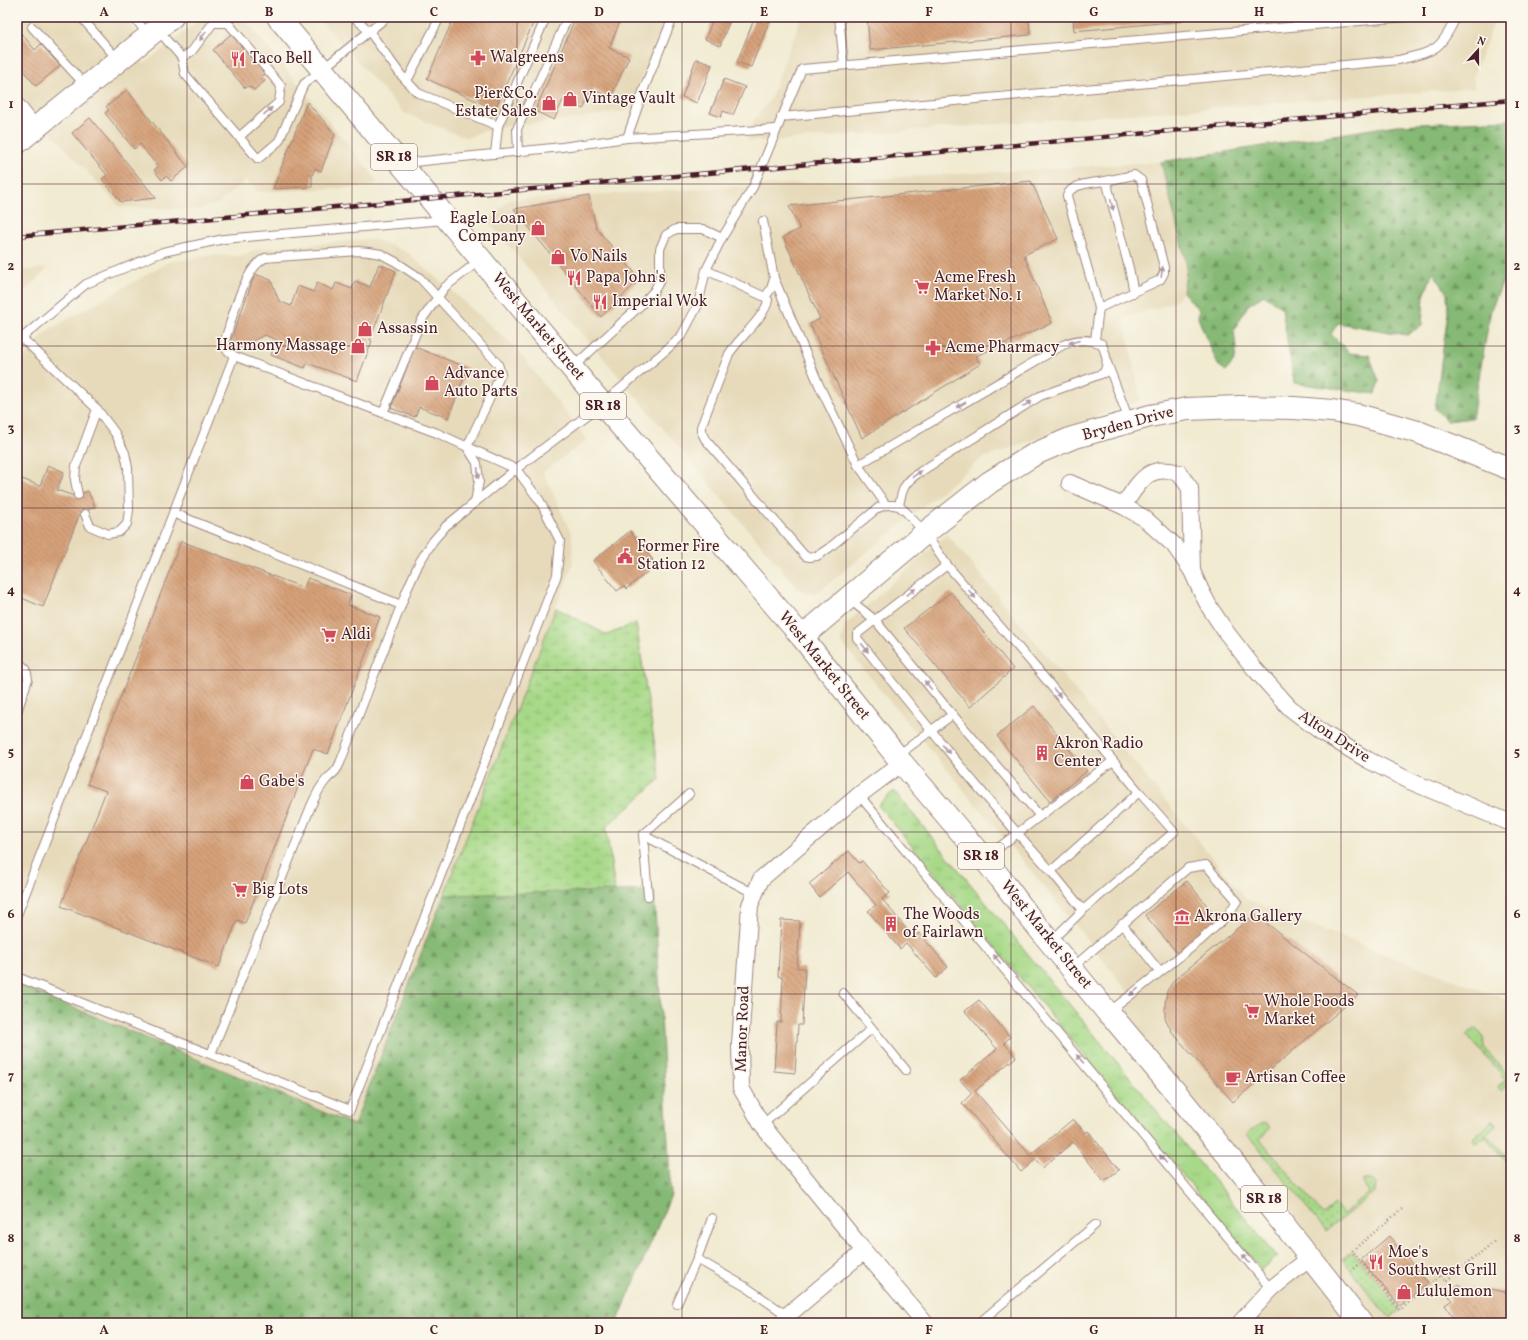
<svg xmlns="http://www.w3.org/2000/svg" width="1528" height="1340" font-family="Vollkorn,serif">
<defs>
<pattern id="grass-tufts" width="24" height="20" patternUnits="userSpaceOnUse"><rect width="24" height="20" fill="#a7d988"/><path d="M3 7l-1-3M5 7V3M7 7l1-3M15 17l-1-3M17 17v-4M19 17l1-3" fill="none" stroke="#91ba76"/></pattern>
<pattern id="forest-firs" width="22" height="20" patternUnits="userSpaceOnUse"><rect width="22" height="20" fill="#85b974"/><path d="M5 1l3.5 6h-7zM16 11l3.5 6h-7z" fill="#6f965f"/></pattern>
<pattern id="wetland-marsh" width="20" height="14" patternUnits="userSpaceOnUse"><rect width="20" height="14" fill="#a7d988"/><path d="M1 5h8M5 5V1M11 12h8M15 12V8" fill="none" stroke="#91ba76"/></pattern>
<pattern id="park-dots" width="8" height="8" patternUnits="userSpaceOnUse"><rect width="8" height="8" fill="#a7d988"/><path d="M2 2h.1M6 6h.1" fill="none" stroke="#91ba76" stroke-width="1.8" stroke-linecap="round"/></pattern>
<pattern id="building-back-hatch" width="6" height="6" patternUnits="userSpaceOnUse"><rect width="6" height="6" fill="#d6a179"/><path d="M-1 5l2 2M0 0l6 6M5-1l2 2" fill="none" stroke="#b08363"/></pattern>
</defs>
<rect width="100%" height="100%" fill="#fbf7ec"/>
<filter id="ink" filterUnits="userSpaceOnUse"><feTurbulence type="fractalNoise" baseFrequency=".025" numOctaves="2"/><feDisplacementMap in="SourceGraphic" scale="8" xChannelSelector="R" yChannelSelector="G"/><feConvolveMatrix kernelMatrix="1 2 1 2 8 2 1 2 1" color-interpolation-filters="sRGB"/></filter>
<filter id="wash" filterUnits="userSpaceOnUse"><feTurbulence type="fractalNoise" baseFrequency=".012" numOctaves="4" result="noise"/><feDisplacementMap in="SourceGraphic" scale="16" xChannelSelector="R" yChannelSelector="G"/><feGaussianBlur stdDeviation="0.9" result="paint"/><feColorMatrix in="noise" values="0 0 0 0 0 0 0 0 0 0 0 0 0 0 0 0 0 1.4 0 .05"/><feComposite in="paint" operator="in"/></filter>
<g filter="url(#wash)">
<rect width="100%" height="100%" fill="#f1ebd2"/>
<g fill="#e6daba">
<polygon points="20,17 127,17 132,23 144,64 203,17 243,17 377,180 376,184 365,187 258,192 246,180 219,203 197,210 120,207 17,96 17,19"/>
<polygon points="317,17 666,17 629,110 568,120 509,126 480,132 467,138 404,113"/>
<polygon points="801,17 1496,17 1473,77 1475,88 771,141 747,141 754,120 771,98"/>
<polygon points="1161,162 1187,266 1183,292 1174,302 1124,318 1141,400 981,459 816,594 799,590 488,221 509,200"/>
<polygon points="372,239 391,245 408,253 514,346 587,440 543,472 572,535 573,564 354,1125 17,984 17,366 45,332 169,262 213,255 240,256 257,249"/>
<polygon points="48,268 17,300 17,271"/>
<polygon points="947,534 1246,899 1405,962 1511,1001 1511,1323 1240,1323 1310,1257 1111,1015 1132,997 1078,928 841,642 845,625"/>
</g>
<polygon fill="url(#grass-tufts)" stroke="#787c5a" points="894,791 1277,1257 1261,1270 878,805"/>
<g fill="url(#forest-firs)" stroke="#686c50">
<polygon points="1511,120 1511,269 1502,284 1491,309 1472,418 1447,421 1435,409 1448,312 1447,293 1433,272 1424,296 1422,325 1407,335 1338,323 1331,334 1350,353 1369,355 1379,381 1375,394 1294,383 1282,308 1264,295 1248,305 1234,330 1236,348 1235,360 1226,371 1218,365 1198,318 1199,310 1183,292 1187,266 1161,162 1397,125"/>
<polygon points="654,890 671,1195 617,1323 17,1323 17,984 354,1125 444,895"/>
</g>
<polygon fill="url(#wetland-marsh)" stroke="#787c5a" points="556,608 607,635 636,623 660,779 606,827 615,891 444,895"/>
<g fill="url(#park-dots)" stroke="#787c5a">
<path d="M1475,1028c10,7 8,8 9,20l25,28 1,7 -9,8 -2,-1 -1,-4 8,-6 -39,-45z"/>
<polygon points="1492,1121 1495,1123 1496,1126 1487,1134 1511,1162 1511,1167 1485,1136 1476,1143 1473,1141 1473,1138"/>
<polygon points="1263,1123 1269,1126 1269,1129 1260,1139 1323,1215 1335,1205 1344,1214 1369,1192 1363,1183 1363,1180 1372,1180 1376,1184 1375,1192 1326,1231 1247,1134 1260,1124"/>
<polygon points="1352,1251 1400,1310 1390,1318 1342,1259"/>
</g>
<g id="blocks">
<g fill="url(#building-back-hatch)">
<polygon points="454,17 534,17 535,19 495,109 427,79"/>
<polygon points="576,17 622,17 609,48 629,57 611,97 592,89 583,109 563,100 554,120 535,111"/>
<polygon points="714,17 731,17 720,46 705,39"/>
<polygon points="755,17 771,17 751,67 737,62"/>
<polygon points="867,17 1029,17 1030,35 870,50"/>
<polygon points="1073,17 1182,17 1182,21 1074,31"/>
<polygon points="22,34 35,50 41,44 60,66 36,86 17,63 17,38"/>
<polygon points="231,34 265,74 261,77 265,81 254,90 249,86 245,88 213,50"/>
<polygon points="696,59 712,65 697,103 682,97"/>
<polygon points="724,79 745,87 733,115 723,111 721,117 710,113"/>
<polygon points="127,90 188,167 171,181 166,176 162,180 154,170 158,167 140,144 134,149 105,113 109,110 106,107"/>
<polygon points="307,102 335,134 321,171 315,168 312,176 312,187 273,189"/>
<polygon points="90,118 156,198 121,202 102,179 107,175 72,133"/>
<polygon points="1031,181 1058,239 1024,255 1052,323 976,356 980,364 862,438 810,324 820,319 783,237 800,229 789,206"/>
<polygon points="589,196 596,228 640,279 601,317 514,209"/>
<polygon points="379,264 396,271 370,340 372,341 357,381 307,363 305,368 271,355 277,340 265,335 243,345 231,340 255,274 271,280 279,301 291,306 298,286 313,292 317,283 333,290 336,283 352,289 355,281 370,287"/>
<polygon points="415,347 468,368 448,418 419,407 415,417 391,408"/>
<polygon points="48,465 64,472 57,490 74,496 88,491 95,507 80,513 43,607 17,596 17,477 40,486"/>
<polygon points="630,531 653,560 647,565 651,569 626,589 624,586 617,591 593,561"/>
<polygon points="181,541 304,588 308,578 351,595 348,605 380,617 328,754 313,749 245,923 237,920 219,967 61,906 106,791 87,784"/>
<polygon points="951,592 1013,669 970,707 904,628"/>
<polygon points="1034,706 1087,771 1050,801 997,736"/>
<polygon points="849,851 859,863 862,861 890,893 882,899 913,937 919,933 948,967 936,978 906,943 900,949 868,911 876,905 848,872 819,897 809,884"/>
<polygon points="1187,881 1219,920 1177,953 1145,915"/>
<polygon points="1255,914 1358,995 1233,1102 1172,1032 1165,1018 1165,1004 1167,991 1174,980"/>
<polygon points="781,920 800,921 797,968 805,968 802,1025 798,1025 795,1073 774,1071 777,1022 781,1022 783,978 778,976"/>
<polygon points="979,1000 1010,1037 1004,1043 1016,1057 975,1091 1030,1155 1073,1119 1085,1133 1088,1131 1119,1170 1104,1181 1073,1142 1042,1168 1035,1160 1021,1172 962,1103 972,1093 960,1080 997,1049 965,1011"/>
<polygon points="1389,1236 1428,1283 1400,1306 1361,1260"/>
<polygon points="1458,1285 1466,1296 1484,1288 1511,1293 1511,1323 1497,1320 1498,1323 1457,1323 1445,1305 1452,1300 1447,1293"/>
</g>
</g>
</g>
<g filter="url(#ink)">
<use href="#blocks" fill-opacity="0" stroke="#9e857e" stroke-width="1"/>
<g fill="none" stroke-linecap="round" stroke-linejoin="round">
<g stroke="#9e857e" stroke-width="10">
<g id="lane">
<polyline points="81,17 118,60"/>
<polyline points="134,17 148,35"/>
<polyline points="354,17 369,31 401,75 418,93 498,126"/>
<polyline points="839,17 844,65"/>
<polyline points="32,27 86,86"/>
<polyline points="157,29 182,58 185,74 258,159 279,141 304,84 387,17"/>
<polyline points="182,58 192,51 213,23 228,23 281,86 279,102 239,137"/>
<polyline points="407,81 440,17"/>
<path d="M781,117l618,-57c35,-9 41,-8 57,-43"/>
<polyline points="627,138 776,129"/>
<polyline points="518,152 517,129 568,17"/>
<polyline points="495,154 498,126 546,17"/>
<polyline points="404,163 562,147 627,138 645,86 673,17"/>
<polyline points="763,221 774,278 771,289 765,297"/>
<path d="M706,270l59,27 3,3c-2,16 -30,39 -39,54l-28,73v4l4,8 100,117 5,1 7,-1 12,-8 49,-40 8,-3h7l6,1 7,6 19,21 22,32 90,104 102,123 -88,79c-68,-75 -131,-154 -194,-233v-4l18,-14 -26,-21"/>
<polyline points="774,278 819,385 858,465 886,505"/>
<path d="M1099,308l-32,-112c4,-13 26,-13 38,-15"/>
<polyline points="21,337 97,409 115,433 125,453 128,468 129,510 127,524 119,532 108,534 90,526 85,514"/>
<polyline points="1095,340 1099,308 1160,280 1164,273 1164,267 1141,180 1134,175 1105,181 1107,184 1129,268 1134,293"/>
<polyline points="17,342 86,284 163,252 224,239 445,220"/>
<path d="M234,356l-8,-7 -1,-9c7,-21 19,-72 40,-82l93,-7 11,1 12,2 15,8 24,16 78,86 3,10 -34,73 10,16 2,18 -4,21"/>
<polyline points="1108,365 1129,420"/>
<polyline points="573,367 642,304 654,291 660,280 660,249 666,235 676,229 703,229 722,238"/>
<path d="M858,465l205,-120c13,-6 25,-7 39,-1 4,11 7,18 2,29l-64,23 -120,76c-15,10 -18,16 -21,34"/>
<polyline points="78,495 75,480 76,466 97,409"/>
<polyline points="173,513 401,605"/>
<polyline points="947,565 875,620 946,707 1040,816 985,858"/>
<polyline points="17,661 26,669 28,679 17,712"/>
<polyline points="897,756 952,715"/>
<polyline points="859,795 1271,1289"/>
<polyline points="1040,816 1113,761"/>
<polyline points="643,835 755,894"/>
<polyline points="1051,871 1083,910 1051,941"/>
<polyline points="648,896 643,835 689,794"/>
<polyline points="1083,910 1174,832 1139,792"/>
<polyline points="17,915 234,356 383,413 421,321 445,287 480,260"/>
<polyline points="1122,924 1160,972"/>
<polyline points="1072,968 1188,868 1206,865 1237,901 1227,916 1201,940 1109,1012"/>
<polyline points="17,977 350,1110 557,575 560,541 540,501 516,469 602,404 665,351 682,335 698,305 706,270 722,238 753,187 802,69 1406,17"/>
<polyline points="843,993 906,1070"/>
<path d="M211,1054l100,-248c4,-9 8,-18 15,-26 7,-8 9,-5 14,-17l67,-173 12,-27 14,-22 13,-15 70,-57 -79,-36 -54,-20"/>
<polyline points="762,1125 871,1029"/>
<polyline points="697,1259 712,1218"/>
<polyline points="677,1304 697,1259 746,1287 788,1316"/>
<polyline points="979,1323 1095,1225"/>
</g>
</g>
<g stroke="#9e857e" stroke-width="18">
<g id="street">
<polyline points="17,106 35,129"/>
<polyline points="1070,483 1123,506 1144,518 1174,545 1192,571"/>
<path d="M1123,506c16,-23 24,-43 56,-33l11,15 2,83 9,20 9,17 16,24 28,36 36,40 33,25 45,27 44,22 99,41"/>
<polyline points="902,763 859,795 761,879 750,905 740,1044 741,1088 762,1125 864,1251 925,1323"/>
<polyline points="782,1323 789,1314 864,1251"/>
<polyline points="1240,1323 1271,1289 1311,1257"/>
</g>
</g>
<g stroke="#9e857e" stroke-width="24">
<g id="secondary">
<polyline points="17,143 172,17"/>
<polyline points="802,637 925,533 990,482 1035,454 1072,438 1150,416 1187,409 1239,407 1294,408 1332,411 1358,415 1418,432 1511,469"/>
</g>
</g>
<g stroke="#9e857e" stroke-width="24">
<path id="primary" d="M278,17l324,387 200,233 100,126 99,116 26,35 81,99 3,2c85,101 170,203 250,308"/>
</g>
<g stroke="#9e857e" stroke-width="2.5" stroke-dasharray="1 3" stroke-linecap="butt">
<polyline points="1402,1209 1352,1251 1400,1310 1441,1275 1446,1281 1496,1240"/>
<polyline points="1351,1271 1361,1263"/>
</g>
<use href="#lane" stroke="#fff" stroke-width="8"/>
<use href="#street" stroke="#fff" stroke-width="16"/>
<use href="#secondary" stroke="#fff" stroke-width="22"/>
<use href="#primary" stroke="#fff" stroke-width="22"/>
<g stroke="#4a1f2b" stroke-width="4.5">
<polyline id="rail" points="17,236 1511,100"/>
</g>
<use href="#rail" stroke="#fbf7ec" stroke-width="3" stroke-dasharray="9" stroke-linecap="butt"/>
</g>
<defs><path id="oneway-solid" d="M-6-.8H1V-3.2L6.5 0L1 3.2V.8H-6Z"/></defs>
<g fill="#ae9aa0">
<use href="#oneway-solid" transform="translate(203 36) rotate(126)"/>
<use href="#oneway-solid" transform="translate(268 111) rotate(-40)"/>
<use href="#oneway-solid" transform="translate(1112 205) rotate(76)"/>
<use href="#oneway-solid" transform="translate(1162 272) rotate(-81)"/>
<use href="#oneway-solid" transform="translate(1074 342) rotate(166)"/>
<use href="#oneway-solid" transform="translate(1027 404) rotate(-32)"/>
<use href="#oneway-solid" transform="translate(961 405) rotate(150)"/>
<use href="#oneway-solid" transform="translate(478 473) rotate(86)"/>
<use href="#oneway-solid" transform="translate(917 474) rotate(-35)"/>
<use href="#oneway-solid" transform="translate(911 592) rotate(-37)"/>
<use href="#oneway-solid" transform="translate(972 594) rotate(49)"/>
<use href="#oneway-solid" transform="translate(865 648) rotate(52)"/>
<use href="#oneway-solid" transform="translate(928 685) rotate(-129)"/>
<use href="#oneway-solid" transform="translate(1057 693) rotate(50)"/>
<use href="#oneway-solid" transform="translate(946 749) rotate(50)"/>
<use href="#oneway-solid" transform="translate(997 959) rotate(-129)"/>
<use href="#oneway-solid" transform="translate(1134 992) rotate(141)"/>
<use href="#oneway-solid" transform="translate(1080 1059) rotate(-131)"/>
<use href="#oneway-solid" transform="translate(1163 1159) rotate(-130)"/>
<use href="#oneway-solid" transform="translate(1246 1259) rotate(-130)"/>
</g>
</g>
<path fill="none" stroke="#4a1f2b" stroke-width="1" stroke-opacity="0.55" d="M187,17v1306M352,17v1306M517,17v1306M682,17v1306M846,17v1306M1011,17v1306M1176,17v1306M1341,17v1306M17,184h1494M17,346h1494M17,508h1494M17,670h1494M17,832h1494M17,994h1494M17,1156h1494"/>
<defs>
<g id="pharmacy-bare" transform="scale(1.2)"><path d="M-2-6h4v4h4v4h-4v4h-4v-4h-4v-4h4Z" fill="#d1495b" stroke="#fbf7ec" stroke-width="2.5" paint-order="stroke"/></g>
<g id="restaurant-bare" transform="scale(1.2)"><path d="M-5-6h1v4h1v-4h1v4h1v-4h1v5L-1.5 .5V6h-2V.5L-5-1ZM5-6V6H3V1.5H1.5Q1.5-4 5-6Z" fill="#d1495b" stroke="#fbf7ec" stroke-width="2.5" paint-order="stroke"/></g>
<g id="shop-bare" transform="scale(1.2)"><path d="M-5-2.5h2.3a2.7 3.5 0 0 1 5.4 0H5L5.5 6h-11ZM-1.5-2.5h3a1.5 2.3 0 0 0-3 0Z" fill="#d1495b" stroke="#fbf7ec" stroke-width="2.5" paint-order="stroke"/></g>
<g id="supermarket-bare" transform="scale(1.2)"><path d="M-6-5.5h2.5l.6 2H6L4.5 2H-2.5L-4.4-4H-6ZM-1.5 3.2a1.3 1.3 0 1 0 .1 0ZM3 3.2a1.3 1.3 0 1 0 .1 0Z" fill="#d1495b" stroke="#fbf7ec" stroke-width="2.5" paint-order="stroke"/></g>
<g id="civic-bare" transform="scale(1.2)"><path d="M-.6-6.5H3V-4.5H.6V-3L4-1V1h2V6H-6V1h2V-1L-.6-3ZM-1.2 2.5V6h2.4V2.5Z" fill="#d1495b" stroke="#fbf7ec" stroke-width="2.5" paint-order="stroke"/></g>
<g id="building-bare" transform="scale(1.2)"><path d="M-4-6H4V6H1V3H-1V6H-4ZM-2.5-4.3h1.7v1.8h-1.7ZM.8-4.3h1.7v1.8H.8ZM-2.5-1h1.7V.8h-1.7ZM.8-1h1.7V.8H.8Z" fill="#d1495b" stroke="#fbf7ec" stroke-width="2.5" paint-order="stroke"/></g>
<g id="museum-bare" transform="scale(1.2)"><path d="M0-6L6-3V-2H-6V-3ZM-5-1h2V3h-2ZM-1-1h2V3h-2ZM3-1h2V3H3ZM-6 4H6V6H-6Z" fill="#d1495b" stroke="#fbf7ec" stroke-width="2.5" paint-order="stroke"/></g>
<g id="cafe-bare" transform="scale(1.2)"><path d="M-5.5-4.5H6V0H3Q3 3.5 0 3.5H-2.5Q-5.5 3.5-5.5 0ZM3-3.2v2h1.7v-2ZM-6 4.5H4V6H-6Z" fill="#d1495b" stroke="#fbf7ec" stroke-width="2.5" paint-order="stroke"/></g>
</defs>
<g fill-rule="evenodd">
<use href="#pharmacy-bare" x="478" y="58"/>
<use href="#restaurant-bare" x="238" y="59"/>
<use href="#shop-bare" x="570" y="99"/>
<use href="#shop-bare" x="549" y="103"/>
<use href="#shop-bare" x="538" y="228"/>
<use href="#shop-bare" x="558" y="257"/>
<use href="#restaurant-bare" x="574" y="278"/>
<use href="#supermarket-bare" x="922" y="287"/>
<use href="#restaurant-bare" x="600" y="302"/>
<use href="#shop-bare" x="365" y="329"/>
<use href="#shop-bare" x="358" y="346"/>
<use href="#pharmacy-bare" x="933" y="348"/>
<use href="#shop-bare" x="432" y="383"/>
<use href="#civic-bare" x="625" y="556"/>
<use href="#supermarket-bare" x="329" y="635"/>
<use href="#building-bare" x="1042" y="753"/>
<use href="#shop-bare" x="247" y="782"/>
<use href="#supermarket-bare" x="240" y="890"/>
<use href="#museum-bare" x="1182" y="917"/>
<use href="#building-bare" x="891" y="924"/>
<use href="#supermarket-bare" x="1252" y="1011"/>
<use href="#cafe-bare" x="1233" y="1078"/>
<use href="#restaurant-bare" x="1376" y="1262"/>
<use href="#shop-bare" x="1404" y="1292"/>
</g>
<g text-anchor="middle" dominant-baseline="central" stroke-width="3" stroke-linejoin="round" paint-order="stroke">
<g fill="#fbf7ec" stroke="#7f6065" stroke-width="1">
<rect x="371" y="144" width="46" height="26" rx="3"/>
<rect x="580" y="393" width="46" height="26" rx="3"/>
<rect x="958" y="843" width="46" height="26" rx="3"/>
<rect x="1241" y="1186" width="46" height="26" rx="3"/>
</g>
<g font-size="15" font-weight="bold" fill="#4a1f2b">
<text x="394" y="157">SR 18</text>
<text x="603" y="406">SR 18</text>
<text x="981" y="856">SR 18</text>
<text x="1264" y="1199">SR 18</text>
</g>
<g font-size="16" fill="#4a1f2b" stroke="#fbf7ec" text-anchor="start">
<text x="490" y="58">Walgreens</text>
<text x="250" y="59">Taco Bell</text>
<text x="537" y="94" text-anchor="end">Pier&amp;Co.<tspan x="537" dy="18">Estate Sales</tspan></text>
<text x="582" y="99">Vintage Vault</text>
<text x="526" y="219" text-anchor="end">Eagle Loan<tspan x="526" dy="18">Company</tspan></text>
<text x="570" y="257">Vo Nails</text>
<text x="586" y="278">Papa John's</text>
<text x="934" y="278">Acme Fresh<tspan x="934" dy="18">Market No. 1</tspan></text>
<text x="612" y="302">Imperial Wok</text>
<text x="377" y="329">Assassin</text>
<text x="346" y="346" text-anchor="end">Harmony Massage</text>
<text x="945" y="348">Acme Pharmacy</text>
<text x="444" y="374">Advance<tspan x="444" dy="18">Auto Parts</tspan></text>
<text x="637" y="547">Former Fire<tspan x="637" dy="18">Station 12</tspan></text>
<text x="341" y="635">Aldi</text>
<text x="1054" y="744">Akron Radio<tspan x="1054" dy="18">Center</tspan></text>
<text x="259" y="782">Gabe's</text>
<text x="252" y="890">Big Lots</text>
<text x="903" y="915">The Woods<tspan x="903" dy="18">of Fairlawn</tspan></text>
<text x="1194" y="917">Akrona Gallery</text>
<text x="1264" y="1002">Whole Foods<tspan x="1264" dy="18">Market</tspan></text>
<text x="1245" y="1078">Artisan Coffee</text>
<text x="1388" y="1253">Moe's<tspan x="1388" dy="18">Southwest Grill</tspan></text>
<text x="1416" y="1292">Lululemon</text>
</g>
<g font-size="16" fill="#4a1f2b" stroke="#fbf7ec">
<text transform="translate(538 327) rotate(50)">West Market Street</text>
<text transform="translate(1128 424) rotate(-15)">Bryden Drive</text>
<text transform="translate(824 666) rotate(51)">West Market Street</text>
<text transform="translate(1334 737) rotate(33)">Alton Drive</text>
<text transform="translate(1046 935) rotate(51)">West Market Street</text>
<text transform="translate(743 1029) rotate(-88)">Manor Road</text>
</g>
</g>
<rect width="1528" height="1340" fill="none" stroke="#fbf7ec" stroke-width="44"/>
<g transform="translate(1478 50) rotate(21)" stroke="#fbf7ec" stroke-width="3" paint-order="stroke">
<path d="M0-3L7 15L0 10L-7 15Z" fill="#4a1f2b"/>
<text y="-6" font-size="11" font-weight="bold" text-anchor="middle" fill="#4a1f2b">N</text>
</g>
<rect x="22" y="22" width="1484" height="1296" fill="none" stroke="#4a1f2b" stroke-width="1.5"/>
<g font-size="13" text-anchor="middle" font-weight="bold" fill="#4a1f2b">
<text x="104" y="16">A</text>
<text x="269" y="16">B</text>
<text x="434" y="16">C</text>
<text x="599" y="16">D</text>
<text x="764" y="16">E</text>
<text x="929" y="16">F</text>
<text x="1094" y="16">G</text>
<text x="1259" y="16">H</text>
<text x="1424" y="16">I</text>
<text x="11" y="108">1</text>
<text x="1517" y="108">1</text>
<text x="11" y="270">2</text>
<text x="1517" y="270">2</text>
<text x="11" y="432">3</text>
<text x="1517" y="432">3</text>
<text x="11" y="594">4</text>
<text x="1517" y="594">4</text>
<text x="11" y="756">5</text>
<text x="1517" y="756">5</text>
<text x="11" y="918">6</text>
<text x="1517" y="918">6</text>
<text x="11" y="1080">7</text>
<text x="1517" y="1080">7</text>
<text x="11" y="1242">8</text>
<text x="1517" y="1242">8</text>
<text x="104" y="1334">A</text>
<text x="269" y="1334">B</text>
<text x="434" y="1334">C</text>
<text x="599" y="1334">D</text>
<text x="764" y="1334">E</text>
<text x="929" y="1334">F</text>
<text x="1094" y="1334">G</text>
<text x="1259" y="1334">H</text>
<text x="1424" y="1334">I</text>
</g>
</svg>
